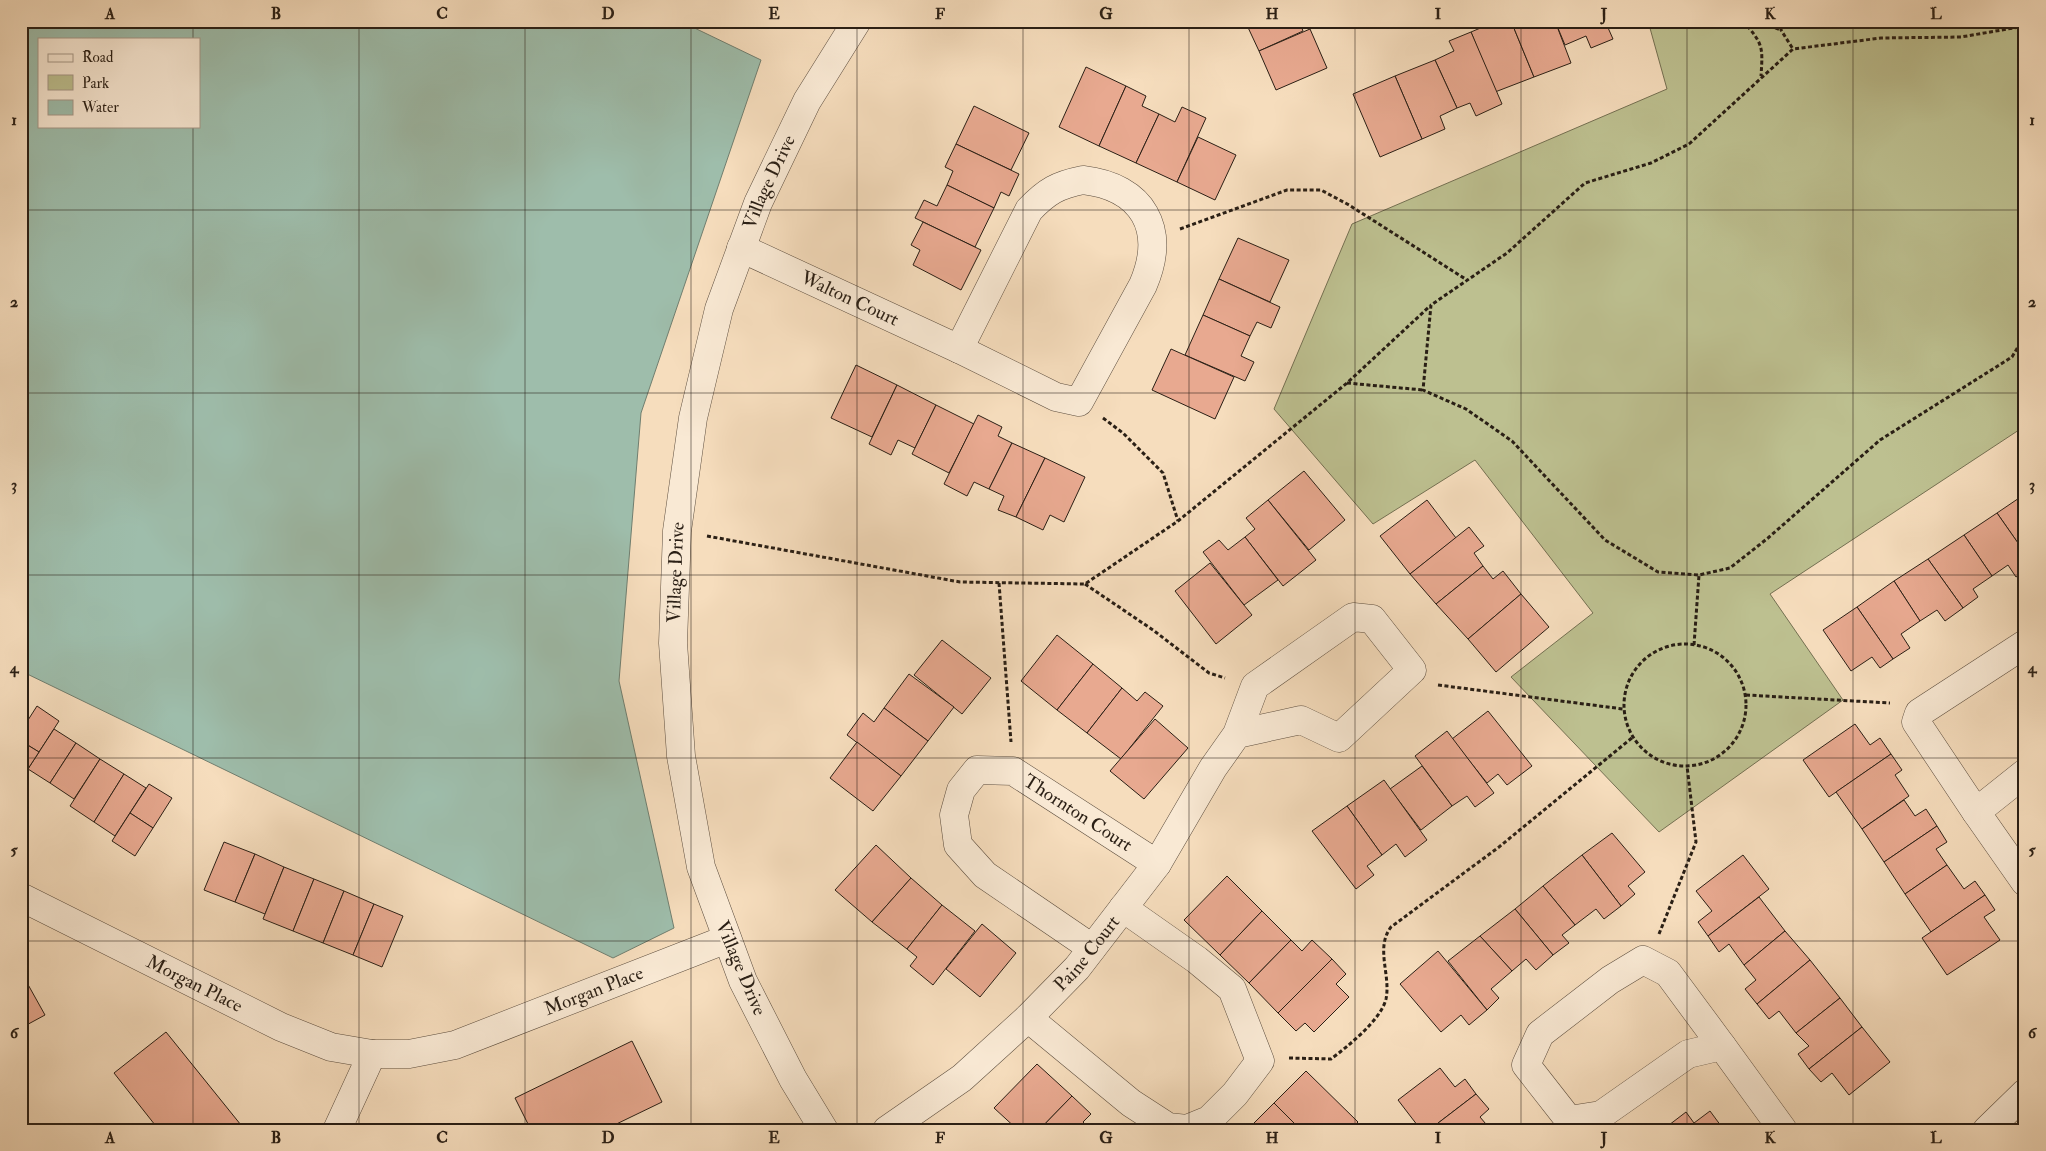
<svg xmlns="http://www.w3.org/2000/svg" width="2046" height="1151" font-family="'IM FELL Double Pica',serif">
<rect width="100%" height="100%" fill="#f6ddbd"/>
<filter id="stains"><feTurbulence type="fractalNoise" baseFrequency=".004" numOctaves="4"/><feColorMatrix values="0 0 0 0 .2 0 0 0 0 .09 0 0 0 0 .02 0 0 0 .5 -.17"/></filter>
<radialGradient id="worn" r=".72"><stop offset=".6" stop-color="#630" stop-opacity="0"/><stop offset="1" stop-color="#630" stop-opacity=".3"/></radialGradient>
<polygon fill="#bdc090" stroke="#747052" points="1648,21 2025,21 2025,426 1770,594 1843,700 1659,832 1511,677 1593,613 1475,460 1373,524 1274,409 1352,224 1667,89"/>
<path fill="#9ebdab" stroke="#707e6f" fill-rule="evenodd" d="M21,21h659l81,39 -120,353 -22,268 55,247 -61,30 -592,-287zM39,39h160v87h-160z"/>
<g fill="#e8a990" stroke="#2a1f15">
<polygon points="1245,21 1299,21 1303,31 1259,51"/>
<polygon points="1497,21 1511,21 1534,77 1495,92 1471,32"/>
<polygon points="1511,21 1555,21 1571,63 1534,77"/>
<polygon points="1555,21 1605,21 1613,39 1591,48 1586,36 1565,45"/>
<polygon points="1310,29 1327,68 1276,90 1259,51"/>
<polygon points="1471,32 1502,104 1476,116 1470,103 1457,108 1435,60 1454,51 1449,41"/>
<polygon points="1435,60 1457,108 1440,116 1445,129 1422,139 1395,76"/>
<polygon points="1086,67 1126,86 1099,146 1059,127"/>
<polygon points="1395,76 1422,139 1380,157 1353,94"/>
<polygon points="1126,86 1146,96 1142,106 1159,114 1136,163 1099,146"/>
<polygon points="974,106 1029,133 1011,170 956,144"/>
<polygon points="1182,107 1206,118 1177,182 1136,163 1159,114 1175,122"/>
<polygon points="1198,137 1236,155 1215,200 1177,182"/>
<polygon points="956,144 1019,174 1009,196 1001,192 994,208 947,185 953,171 945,167"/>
<polygon points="947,185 994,208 975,247 915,218 924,200 937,206"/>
<polygon points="923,222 981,250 961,290 913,265 920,250 911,245"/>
<polygon points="1238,238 1289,260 1270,302 1219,279"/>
<polygon points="1219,279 1280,307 1271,328 1257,322 1250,336 1203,315"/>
<polygon points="1203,315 1250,336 1241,356 1254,362 1245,381 1185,355"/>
<polygon points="1171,349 1234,377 1215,419 1152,390"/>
<polygon points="856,365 897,385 872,437 831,418"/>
<polygon points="897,385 936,405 915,448 898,440 891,455 869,444"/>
<polygon points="936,405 974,424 949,473 912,454"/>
<polygon points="978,415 1002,427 998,436 1012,443 989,489 974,482 967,496 944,484"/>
<polygon points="1012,443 1045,458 1016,517 998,510 1004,496 989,489"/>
<polygon points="1045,458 1085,477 1064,522 1050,515 1043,530 1016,517"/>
<polygon points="1304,471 1345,520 1309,550 1268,500"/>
<polygon points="2025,494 2025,553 1997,513"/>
<polygon points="1268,500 1316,560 1283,586 1245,537 1255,529 1246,518"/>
<polygon points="1427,500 1456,538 1410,574 1380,536"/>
<polygon points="1997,513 2025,553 2025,571 2016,577 2008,565 1992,576 1964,535"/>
<polygon points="1469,527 1484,546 1474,553 1483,566 1436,604 1410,574"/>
<polygon points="1964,535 1992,576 1973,589 1978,597 1963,608 1928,559"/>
<polygon points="1245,537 1278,580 1244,605 1203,552 1219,540 1228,550"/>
<polygon points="1928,559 1963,608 1945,621 1937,610 1920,621 1894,581"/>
<polygon points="1210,563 1252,615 1216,644 1175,591"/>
<polygon points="1483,566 1493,579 1503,571 1521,594 1468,639 1436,604"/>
<polygon points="1894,581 1920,621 1901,634 1910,648 1893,659 1857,607"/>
<polygon points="1521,594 1549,627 1496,672 1468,639"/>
<polygon points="1857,607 1893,659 1880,668 1872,657 1851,671 1823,630"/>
<polygon points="1057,635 1093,664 1057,710 1021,681"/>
<polygon points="942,640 991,678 962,714 914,675"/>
<polygon points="1093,664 1122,688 1087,733 1057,710"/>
<polygon points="909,674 954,707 928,741 884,708"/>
<polygon points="1122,688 1137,701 1145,692 1163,706 1121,759 1087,733"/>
<polygon points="37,706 59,721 39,752 21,741 21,731"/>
<polygon points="884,708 928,741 901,776 847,735 863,713 874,722"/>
<polygon points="1488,711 1532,766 1507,785 1498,774 1487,783 1452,739"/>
<polygon points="1155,719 1188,748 1144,799 1110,771"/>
<polygon points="1855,724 1870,745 1880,738 1891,754 1829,797 1803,760"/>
<polygon points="54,729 76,743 50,783 28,769"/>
<polygon points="1447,731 1494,793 1475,807 1467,796 1452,806 1415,756"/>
<polygon points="21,741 39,752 22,778 21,777"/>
<polygon points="857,742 901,776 873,811 830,778"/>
<polygon points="76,743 100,759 74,799 50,783"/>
<polygon points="1891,754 1902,770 1895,775 1909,796 1862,829 1836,792"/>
<polygon points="100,759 124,774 94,822 70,806"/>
<polygon points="1422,766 1452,806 1421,830 1390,789"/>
<polygon points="124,774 146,788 115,836 94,822"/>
<polygon points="1384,780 1427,840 1405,857 1396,844 1382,855 1347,806"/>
<polygon points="149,784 172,798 153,828 130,813"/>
<polygon points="1904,800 1915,816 1926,809 1937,826 1884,862 1862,829"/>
<polygon points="1347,806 1382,855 1367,866 1374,875 1356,889 1312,831"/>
<polygon points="130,813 153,828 135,856 112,841"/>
<polygon points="1937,826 1947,842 1936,849 1947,865 1905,894 1884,862"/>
<polygon points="1612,833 1645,872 1628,886 1635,894 1621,906 1582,855"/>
<polygon points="224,842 255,854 235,902 204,890"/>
<polygon points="876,845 911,878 872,922 835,890"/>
<polygon points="255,854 284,867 265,914 235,902"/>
<polygon points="1582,855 1621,906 1604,919 1596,909 1575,925 1543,886"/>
<polygon points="1743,855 1769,889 1708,936 1698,922 1712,911 1696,891"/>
<polygon points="1947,865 1964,889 1975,881 1985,895 1931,932 1905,894"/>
<polygon points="284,867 314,879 293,931 263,919"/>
<polygon points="1227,876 1262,911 1220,955 1184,920"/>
<polygon points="911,878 942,905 907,949 872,922"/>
<polygon points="314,879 344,891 323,943 293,931"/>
<polygon points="1543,886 1575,925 1562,935 1569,943 1553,955 1515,909"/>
<polygon points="344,891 374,904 353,955 323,943"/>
<polygon points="1985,895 1995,910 1984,917 2000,940 1947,975 1922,938"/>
<polygon points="1759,897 1785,931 1744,965 1729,944 1719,952 1708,936"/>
<polygon points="374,904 403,916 382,967 353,955"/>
<polygon points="942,905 975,931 933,985 910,966 917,957 907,949"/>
<polygon points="1515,909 1553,955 1536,970 1526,959 1512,971 1480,936"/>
<polygon points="1262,911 1291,940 1249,983 1220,955"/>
<polygon points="982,924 1016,953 980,997 946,969"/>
<polygon points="1785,931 1810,960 1757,1004 1745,989 1756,980 1744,965"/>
<polygon points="1480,936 1512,971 1491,989 1499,998 1487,1010 1448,961"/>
<polygon points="1291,940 1302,951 1312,940 1332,959 1278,1013 1249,983"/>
<polygon points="1438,951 1487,1010 1469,1025 1461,1015 1441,1032 1400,984"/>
<polygon points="1332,959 1346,974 1336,984 1349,997 1314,1032 1305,1023 1296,1031 1278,1013"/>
<polygon points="1810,960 1840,998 1796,1033 1779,1011 1769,1019 1757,1004"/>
<polygon points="21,972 45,1015 21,1028"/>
<polygon points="1840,998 1862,1027 1809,1069 1798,1054 1809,1046 1796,1033"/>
<polygon points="1862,1027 1890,1062 1849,1095 1832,1073 1821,1082 1809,1069"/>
<polygon points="166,1032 245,1130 159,1130 114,1073"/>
<polygon points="632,1041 662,1102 604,1130 531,1130 515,1098"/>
<polygon points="1037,1064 1072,1096 1039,1130 1018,1130 994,1108"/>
<polygon points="1440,1068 1455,1087 1465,1079 1476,1094 1429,1130 1421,1130 1398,1100"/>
<polygon points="1306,1071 1358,1122 1350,1130 1301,1130 1274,1103"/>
<polygon points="1476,1094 1489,1109 1480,1117 1491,1130 1429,1130"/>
<polygon points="1072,1096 1091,1114 1083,1122 1091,1130 1039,1130"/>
<polygon points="1274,1103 1301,1130 1247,1130"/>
<polygon points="1710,1111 1724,1130 1672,1130 1669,1125 1686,1112 1694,1123"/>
</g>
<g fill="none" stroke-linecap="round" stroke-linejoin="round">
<g stroke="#5d4e3f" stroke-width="29">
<g id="minor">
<path d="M1083,180c60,7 84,49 60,105l-64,117 -23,-5 -97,-48 70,-139c18,-19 29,-25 54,-30z"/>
<path id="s1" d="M741,248l218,101"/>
<polyline points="2025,644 1919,713 1916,722 1976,812 2025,773"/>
<polyline points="1976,812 2025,882"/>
<path id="s2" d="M21,897l260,130 50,20 41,7h37l46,-9 272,-106"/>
<path id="s3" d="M1092,948l-107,-73 -27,-30 -4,-30 7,-25 16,-20 36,1 144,93"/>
<polygon points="1643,960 1668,973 1722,1046 1688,1054 1601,1115 1569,1120 1526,1065 1540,1034 1610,980"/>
<polyline points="1028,1018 1131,1103 1168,1127 1187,1129 1209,1120 1235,1094 1260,1061 1232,989 1197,960 1123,908"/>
<polyline points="1722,1046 1783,1130"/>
<polyline points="337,1130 372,1054"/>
<path id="s4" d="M824,1130l-31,-51 -50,-98 -42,-114 -20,-111 -8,-113 4,-112 16,-113 26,-109 39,-106 49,-102 50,-80"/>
<path id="s5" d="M887,1130l75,-52 66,-60 49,-50 80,-104 56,-96 24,-34 18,-48 98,-69 19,2 40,51 -73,68 -38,-18 -64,14"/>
<polyline points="1987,1130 2025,1093"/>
</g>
</g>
<g stroke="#2a1f15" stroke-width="3" stroke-dasharray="4 2.5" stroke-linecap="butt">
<path d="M1743,21c20,23 20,25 18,55"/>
<polyline points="1757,21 1781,30"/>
<polyline points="1782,21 1781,30 1793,49"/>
<polyline points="2025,26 1961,37 1881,38 1793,49 1689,144 1651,163 1585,183 1507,253 1431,305 1423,390 1466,409 1512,441 1605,540 1658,572 1699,575 1730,568 1768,538 1880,440 2012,357 2025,335"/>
<polyline points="2025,108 2025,110"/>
<polyline points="1180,229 1287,190 1321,190 1349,205 1467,280"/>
<polyline points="1347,383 1423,390"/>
<polyline points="1103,418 1123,433 1163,473 1178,521"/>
<polyline points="707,536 960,582 1085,584 1178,521 1347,383 1430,306"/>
<polyline points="999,583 1011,742"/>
<polyline points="1085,584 1153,630 1209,673 1225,678"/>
<circle cx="1685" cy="705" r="61"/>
<polyline points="1694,645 1699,575"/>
<polyline points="1438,685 1623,709"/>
<polyline points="1746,695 1890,703"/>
<polyline points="1659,934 1696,842 1687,766"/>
<path d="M1289,1058l42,1c16,-12 50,-39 55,-60 5,-24 -11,-51 5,-72l108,-80 134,-110"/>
</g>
<use href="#minor" stroke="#f9e9d4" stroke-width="28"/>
</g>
<path fill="none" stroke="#2a1f15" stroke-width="1" stroke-opacity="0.55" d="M193,21v18M359,21v1109M525,21v1109M691,21v1109M857,21v1109M1023,21v1109M1189,21v1109M1355,21v1109M1521,21v1109M1687,21v1109M1853,21v1109M193,126v1004M21,210h2004M21,393h2004M21,575h2004M21,758h2004M21,941h2004"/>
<g text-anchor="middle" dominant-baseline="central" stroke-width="4.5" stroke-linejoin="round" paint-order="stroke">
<g font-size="19" fill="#2a1f15" stroke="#f9e9d4">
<text stroke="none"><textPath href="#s4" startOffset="992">Village Drive</textPath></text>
<text stroke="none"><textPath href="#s1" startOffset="120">Walton Court</textPath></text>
<text stroke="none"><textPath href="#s4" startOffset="588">Village Drive</textPath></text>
<text stroke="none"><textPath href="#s3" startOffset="365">Thornton Court</textPath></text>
<text stroke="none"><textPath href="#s5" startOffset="268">Paine Court</textPath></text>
<text transform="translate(741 968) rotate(67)">Village Drive</text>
<text stroke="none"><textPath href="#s2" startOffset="194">Morgan Place</textPath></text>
<text stroke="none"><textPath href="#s2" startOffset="619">Morgan Place</textPath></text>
</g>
</g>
<rect width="2046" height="1151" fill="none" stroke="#f6ddbd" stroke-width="55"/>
<rect x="38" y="38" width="162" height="90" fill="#f9e9d4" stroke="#a69888"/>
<rect x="48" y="54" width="25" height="8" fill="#f9e9d4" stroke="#a69888"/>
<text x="82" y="62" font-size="15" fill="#2a1f15">Road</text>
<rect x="48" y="75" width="25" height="15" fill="#bdc090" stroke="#a69888"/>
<text x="82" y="88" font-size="15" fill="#2a1f15">Park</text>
<rect x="48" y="100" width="25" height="15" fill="#9ebdab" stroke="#a69888"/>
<text x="82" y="112" font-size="15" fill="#2a1f15">Water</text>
<rect x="28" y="28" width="1990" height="1096" fill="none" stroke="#2a1f15" stroke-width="2"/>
<g font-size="16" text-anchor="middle" font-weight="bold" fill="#2a1f15">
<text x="110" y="19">A</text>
<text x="276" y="19">B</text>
<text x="442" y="19">C</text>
<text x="608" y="19">D</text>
<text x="774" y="19">E</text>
<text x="940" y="19">F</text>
<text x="1106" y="19">G</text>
<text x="1272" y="19">H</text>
<text x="1438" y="19">I</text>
<text x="1604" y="19">J</text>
<text x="1770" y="19">K</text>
<text x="1936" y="19">L</text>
<text x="14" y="125">1</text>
<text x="2032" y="125">1</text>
<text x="14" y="307">2</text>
<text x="2032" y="307">2</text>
<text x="14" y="490">3</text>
<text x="2032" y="490">3</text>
<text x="14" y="673">4</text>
<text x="2032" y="673">4</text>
<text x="14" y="855">5</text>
<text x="2032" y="855">5</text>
<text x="14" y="1038">6</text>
<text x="2032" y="1038">6</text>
<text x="110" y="1143">A</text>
<text x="276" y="1143">B</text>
<text x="442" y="1143">C</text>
<text x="608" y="1143">D</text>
<text x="774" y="1143">E</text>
<text x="940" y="1143">F</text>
<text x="1106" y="1143">G</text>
<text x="1272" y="1143">H</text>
<text x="1438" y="1143">I</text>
<text x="1604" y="1143">J</text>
<text x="1770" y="1143">K</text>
<text x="1936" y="1143">L</text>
</g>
<rect width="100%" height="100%" filter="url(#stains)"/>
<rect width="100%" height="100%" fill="url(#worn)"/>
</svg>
